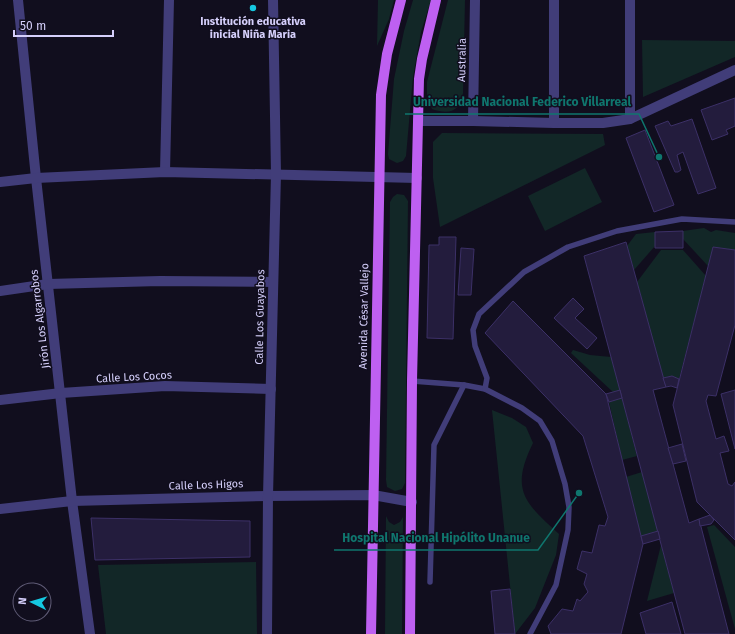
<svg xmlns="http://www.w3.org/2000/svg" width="735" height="634" font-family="'Fira Sans',sans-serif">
<rect width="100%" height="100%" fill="#110e1e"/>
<g fill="#122727">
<polygon points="378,0 394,0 389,19 377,46"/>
<polygon points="413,0 431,0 421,32 413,77 406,156 403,161 397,163 389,159 388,154 394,79 404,31"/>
<path d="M448,0h17l-2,93c-3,19 -14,22 -31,16l-5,-10v-17z"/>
<polygon points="642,40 735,41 735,57 643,97"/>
<polygon points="442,133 603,134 605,145 440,227 433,178 433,142"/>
<polygon points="585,168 602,202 545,231 528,196"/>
<polygon points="397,194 404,195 408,201 405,483 402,489 395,491 387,487 386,480 390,202 393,197"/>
<polygon points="704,228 711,232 716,230 735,233 735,250 713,247 708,266 683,239 683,231"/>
<polygon points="655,232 655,246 634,270 627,246 636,234"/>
<polygon points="661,250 683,250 706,276 679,379 672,376 663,378 637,282"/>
<polygon points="573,350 590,355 611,357 620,390 613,392 571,353"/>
<polygon points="622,398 637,456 622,460 609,402"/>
<path d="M492,410l20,8 14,9 7,16c-23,47 -9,59 26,91l-3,21 -21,53 -20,26z"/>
<polygon points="642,472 658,531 641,536 626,477"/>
<polygon points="386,516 389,522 394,525 400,522 403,517 402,634 385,634"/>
<polygon points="714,525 735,547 735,629 707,527"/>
<polygon points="661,545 674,593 647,601"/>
<polygon points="256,562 257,634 106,634 98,565"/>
</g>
<g fill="#231c3d" stroke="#3c3067">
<polygon points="735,98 735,126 726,130 728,134 712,140 701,110"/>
<polygon points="692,119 716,188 698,194 683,152 677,155 681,170 678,172 675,172 655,126 668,121 671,126"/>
<polygon points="645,130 674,205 654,212 626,138"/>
<polygon points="683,231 683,248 655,248 655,232"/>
<polygon points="439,237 456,237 453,339 427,338 429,245 439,245"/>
<polygon points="626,242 666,387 653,390 689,523 699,519 729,634 685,634 584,256"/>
<polygon points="713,247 735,250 735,325 716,396 708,395 706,401 716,439 724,436 729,451 720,453 728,484 732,486 735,482 735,540 697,502 673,405"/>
<polygon points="461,248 474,249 471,295 458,295"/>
<polygon points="573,298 584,309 575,318 597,338 587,349 554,318"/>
<polygon points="513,301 606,394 643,544 621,634 551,634 548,626 562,609 573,611 577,599 580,601 588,592 584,584 587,574 577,569 582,551 592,553 599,525 605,526 608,517 583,436 485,333"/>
<polygon points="672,376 679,379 677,388 671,386 666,387 663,378"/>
<polygon points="620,390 622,398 609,402 606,394"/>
<polygon points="735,390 735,449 721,394"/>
<polygon points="682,444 686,461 673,464 668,448"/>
<polygon points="710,515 714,520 711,524 700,526 699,519"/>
<polygon points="91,518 250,521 250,557 95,560"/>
<polygon points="658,531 660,539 643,544 641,536"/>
<polygon points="510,589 515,634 495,634 491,591"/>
<polygon points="672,602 681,634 646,634 640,613"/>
</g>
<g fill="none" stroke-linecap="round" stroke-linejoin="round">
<g stroke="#413d79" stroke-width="5.5">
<polyline points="412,381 464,385 485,389 522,408 540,421 552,441 565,484 569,507 568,530 556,585 530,634"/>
<polyline points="485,389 487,378 475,346 473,330 479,314 524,272 568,247 617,231 682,219 735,222"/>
<polyline points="430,582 434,445 464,385"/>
</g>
<g stroke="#413d79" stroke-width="10">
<polyline points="18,0 36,178 72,501 90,634"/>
<polyline points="630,119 630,0"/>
<polyline points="473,121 554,123 603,123 630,119 735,70"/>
<polyline points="554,123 554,0"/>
<polyline points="165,172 169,0"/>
<polyline points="0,182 36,178 165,172 417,178"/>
<polyline points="0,291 48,284 160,281 273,282"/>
<polyline points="0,400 61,393 165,386 271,389"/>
<polyline points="0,509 72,501 268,496 373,495 412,502"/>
<polyline points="267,634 268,496 276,174 273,0"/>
</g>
<polyline stroke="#413d79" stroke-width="10" points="418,121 473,121 475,0"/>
<g stroke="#be60f1" stroke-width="10">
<polyline points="371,634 381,95 387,54 401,0"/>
<polyline points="410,634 412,381 419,79 422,59 436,0"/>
</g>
</g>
<circle fill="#15c8e1" stroke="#110e1e" stroke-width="1.5" cx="253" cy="8" r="4"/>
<g text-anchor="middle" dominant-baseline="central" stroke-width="3" stroke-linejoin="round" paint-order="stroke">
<g font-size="11" font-weight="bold" fill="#d5cffb" stroke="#110e1e">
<text x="253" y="21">Institución educativa<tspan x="253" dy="13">inicial Niña Maria</tspan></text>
</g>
<g font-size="11" fill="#d5cffb" stroke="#110e1e">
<text transform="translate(462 60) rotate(-89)">Australia</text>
<text transform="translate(364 316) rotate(-89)">Avenida César Vallejo</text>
<text transform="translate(260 317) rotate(-89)">Calle Los Guayabos</text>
<text transform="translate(40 319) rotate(-97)">Jirón Los Algarrobos</text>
<text transform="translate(134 377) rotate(-3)">Calle Los Cocos</text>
<text transform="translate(206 485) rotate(-2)">Calle Los Higos</text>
</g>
</g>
<path fill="none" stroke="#0f766e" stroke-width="1.5" d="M659 157L639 114H405M579 493L538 550H334"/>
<g fill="#0f766e" stroke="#110e1e" stroke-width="1.5">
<circle cx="659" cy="157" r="4"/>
<circle cx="579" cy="493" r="4"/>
</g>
<g font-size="12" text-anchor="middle" font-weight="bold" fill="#0f766e" stroke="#110e1e" stroke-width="3" stroke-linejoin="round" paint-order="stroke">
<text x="522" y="106">Universidad Nacional Federico Villarreal</text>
<text x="436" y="542">Hospital Nacional Hipólito Unanue</text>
</g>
<g transform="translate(32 602) rotate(275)"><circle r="19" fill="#110e1e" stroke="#5f5b76"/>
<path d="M0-3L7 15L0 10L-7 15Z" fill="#15c8e1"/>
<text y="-6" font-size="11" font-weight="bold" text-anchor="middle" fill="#d5cffb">N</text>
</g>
<path d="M14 30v6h99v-6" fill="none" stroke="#d5cffb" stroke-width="2"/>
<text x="20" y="30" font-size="12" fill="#d5cffb" stroke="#110e1e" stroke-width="3" paint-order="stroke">50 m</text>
</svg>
